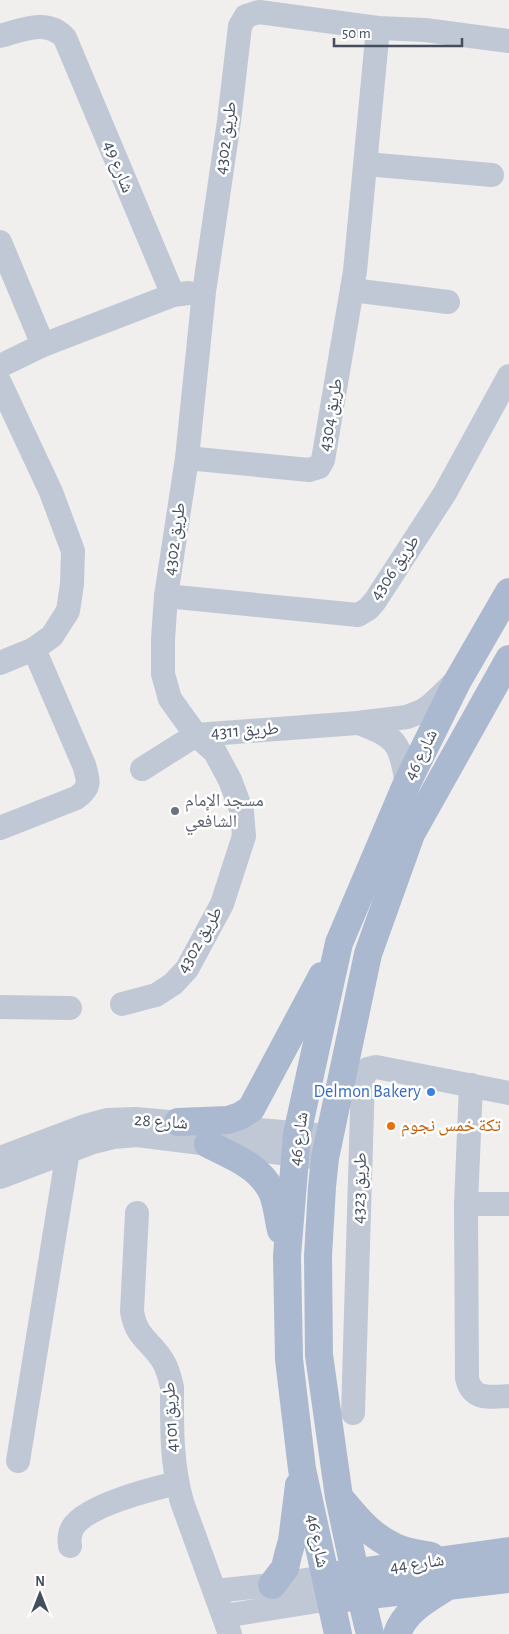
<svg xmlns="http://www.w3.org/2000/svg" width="509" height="1634" font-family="'Alegreya Sans','Noto Naskh Arabic',sans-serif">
<rect width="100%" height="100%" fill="#f1eeee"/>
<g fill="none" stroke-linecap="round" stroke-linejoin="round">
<g stroke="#c0c8d5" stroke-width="24">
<path d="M0,36c22,-6 48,-18 65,2l108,257"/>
<polyline points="366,164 492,175"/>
<polyline points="0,242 43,345"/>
<polyline points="352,290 448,302"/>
<polyline points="0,366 43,345 173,295 189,293"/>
<path d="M0,383l51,109 22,59 -1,33 -4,27 -16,25 -18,13 50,116c5,16 7,23 -8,33l-76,30"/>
<polyline points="187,458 309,470 319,467 323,460 355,271 378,28"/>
<polyline points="166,596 358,615 368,609 375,601 445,493 509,376"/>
<polyline points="0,663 34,649"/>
<path d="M359,723c39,15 40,19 48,60"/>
<polyline points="142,769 196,735 357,723 407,717 422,711 431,705 453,684"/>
<polyline points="122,1004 156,995 173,984 187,969 222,904 244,836 242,812 230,780 215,752 196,735 170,699 163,674 163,639 166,596 187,458 204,292 229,121 240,26 246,16 259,12 378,28 425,30 509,41"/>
<polyline points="0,1007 70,1008"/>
<path d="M471,1085l-5,119 1,174c5,23 23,19 42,18"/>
<polyline points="0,1158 85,1126 107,1120 135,1119 328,1136"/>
<polyline points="0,1177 93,1142 113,1137 137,1135 312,1157"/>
<polyline points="466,1204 509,1204"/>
<path d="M137,1213l-5,98c4,27 18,29 31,50 5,8 7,17 9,26 0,41 -1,75 10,115l48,132"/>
<polyline points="353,1413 363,1078 368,1069 376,1067 509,1093"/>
<polyline points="18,1461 68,1151"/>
<path d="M70,1546c-1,-7 -1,-13 3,-19 14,-22 79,-38 104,-44"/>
<polyline points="215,1591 272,1585 325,1577"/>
<polyline points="224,1616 330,1599"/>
</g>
<g stroke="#abb9d0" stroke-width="28">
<polyline points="178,1122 228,1120 240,1116 251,1109 322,976"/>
<path d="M208,1144c24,12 52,22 64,48 5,11 6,26 9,38"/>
<path d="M340,1498c16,19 30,37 53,48 11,6 26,8 38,10"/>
<polyline points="337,1575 509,1551"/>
<polyline points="272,1585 285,1568 288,1555 292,1541 299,1485"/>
<polyline points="344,1598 509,1579"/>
<polyline points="338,1634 302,1469 289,1359 287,1256 297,1134 339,943 407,783 457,682 509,592"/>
<polyline points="370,1634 355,1572 339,1497 319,1355 318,1256 322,1187 325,1158 368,954 411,834 509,659"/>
<path d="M397,1634c8,-23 29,-34 48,-46"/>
</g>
</g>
<circle fill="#6b7280" stroke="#fff" stroke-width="2" cx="175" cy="811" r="5"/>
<circle fill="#3f7fe0" stroke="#fff" stroke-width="2" cx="431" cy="1092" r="5"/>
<circle fill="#e8710a" stroke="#fff" stroke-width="2" cx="391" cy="1126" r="5"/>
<g text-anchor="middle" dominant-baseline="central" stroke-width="5" stroke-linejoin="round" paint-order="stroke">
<g font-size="18" fill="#454e5d" stroke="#fff">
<text transform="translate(226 138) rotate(-82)">طريق 4302</text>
<text transform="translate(118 167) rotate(68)">شارع 49</text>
<text transform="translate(331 415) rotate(-80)">طريق 4304</text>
<text transform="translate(175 539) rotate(-82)">طريق 4302</text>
<text transform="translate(395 568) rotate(-56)">طريق 4306</text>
<text transform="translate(245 731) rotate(-4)">طريق 4311</text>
<text transform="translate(421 755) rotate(-64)">شارع 46</text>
<text transform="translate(200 940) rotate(-60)">طريق 4302</text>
<text transform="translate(161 1122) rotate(4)">شارع 28</text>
<text transform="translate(299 1139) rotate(-82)">شارع 46</text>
<text transform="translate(360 1188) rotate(-88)">طريق 4323</text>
<text transform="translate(171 1417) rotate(-93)">طريق 4101</text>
<text transform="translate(317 1541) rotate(78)">شارع 46</text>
<text transform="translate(417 1564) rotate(-8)">شارع 44</text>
</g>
<g font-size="18" fill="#5b616d" stroke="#fff" text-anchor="start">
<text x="185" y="801">مسجد الإمام<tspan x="185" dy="21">الشافعي</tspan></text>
</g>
<g font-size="18" fill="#366cbe" stroke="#fff" text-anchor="end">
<text x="421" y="1092">Delmon Bakery</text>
</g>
<g font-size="18" fill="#c56008" stroke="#fff" text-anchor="start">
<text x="401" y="1126">تكة خمس نجوم</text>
</g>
</g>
<g transform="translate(40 1594)" stroke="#ffffff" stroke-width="4" paint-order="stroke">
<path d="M0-4L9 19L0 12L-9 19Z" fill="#454e5d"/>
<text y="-8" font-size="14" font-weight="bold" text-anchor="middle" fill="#454e5d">N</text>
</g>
<path d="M334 38v8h128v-8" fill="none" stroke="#454e5d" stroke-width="2.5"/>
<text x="342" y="38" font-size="15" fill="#454e5d" stroke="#ffffff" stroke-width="4" paint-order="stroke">50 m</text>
</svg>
